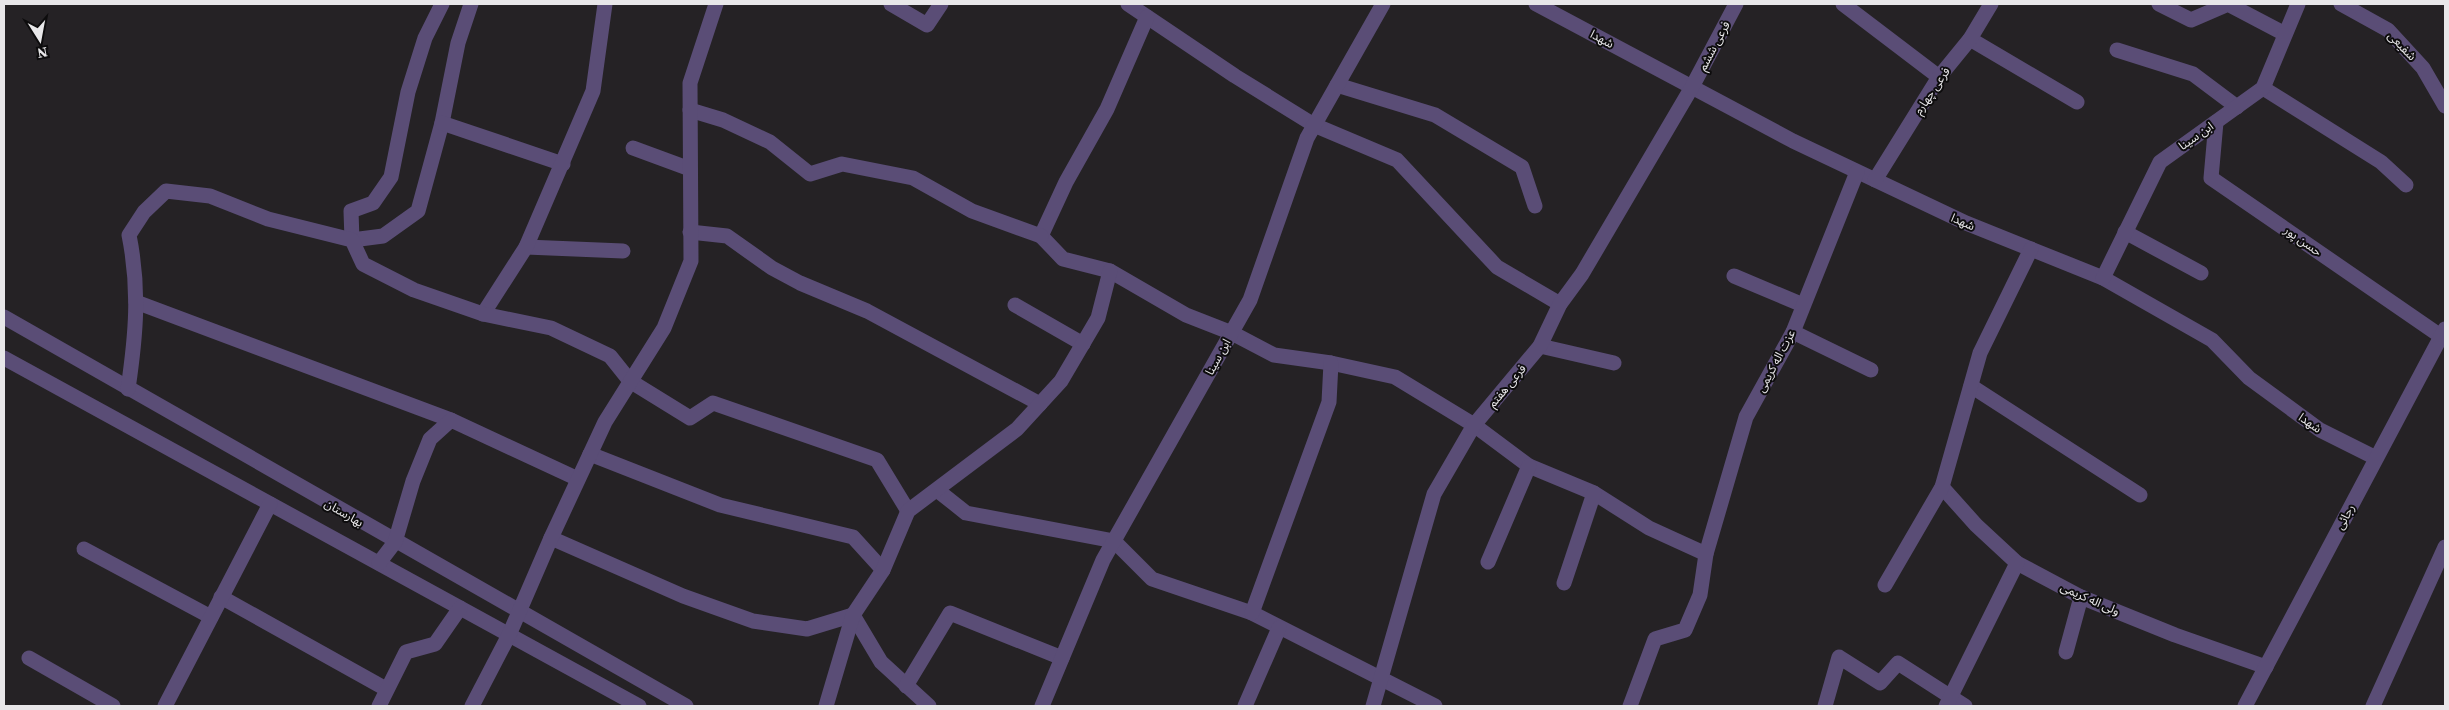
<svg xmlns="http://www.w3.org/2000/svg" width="2449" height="710" font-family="'Source Serif 4','Noto Sans Arabic',serif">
<rect width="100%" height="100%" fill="#252225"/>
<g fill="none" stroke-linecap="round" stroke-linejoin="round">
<g stroke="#5a4d76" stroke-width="15">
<polyline points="442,4 425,38 408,92 391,177 373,203 351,211 352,240 383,236 418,211 442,123 458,43 471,4"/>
<polyline points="891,4 927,25 941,4"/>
<polyline points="1128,4 1235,76 1314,125 1397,160 1497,267 1560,304"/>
<polyline points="1536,4 1793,141 1966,223 2103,278 2212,340 2249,378 2320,430 2376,458"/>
<polyline points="1843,4 1939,77"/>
<polyline points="2159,4 2191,20 2228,4 2285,34"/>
<polyline points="2341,4 2388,30 2423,68 2445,106"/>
<polyline points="1147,17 1107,109 1066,182 1041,236 1063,259 1110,271 1186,315 1232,333 1274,355 1331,363 1395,377 1474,425 1529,466 1594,493 1649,528 1706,554"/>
<polyline points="1970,39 2077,102"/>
<polyline points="2117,50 2193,74 2237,107"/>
<polyline points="1337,85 1435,115 1522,167 1535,206"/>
<polyline points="2263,88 2381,162 2406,185"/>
<polyline points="690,110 723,120 770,142 810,174 842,164 913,178 972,211 1041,236"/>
<polyline points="2216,122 2211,178 2445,339"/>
<polyline points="442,123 563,164"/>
<polyline points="633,148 690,169"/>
<polyline points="1875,180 1939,77 1970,39 1991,4"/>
<polyline points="690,232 727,236 772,268 800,283 867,311 1040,404"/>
<polyline points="2125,232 2201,273"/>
<polyline points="526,247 623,251"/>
<polyline points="1734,276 1803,305"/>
<polyline points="2103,278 2160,162 2263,88 2298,4"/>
<polyline points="136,302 451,420"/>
<polyline points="1015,305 1083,344"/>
<polyline points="483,314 526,247 593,91 605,4"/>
<polyline points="4,317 686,706"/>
<polyline points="1793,332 1871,370"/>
<polyline points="1540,346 1614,363"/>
<polyline points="4,358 639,706"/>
<polyline points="1971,386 2140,495"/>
<path d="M128,389c8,-55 12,-99 1,-154l15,-23 22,-21 44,5 58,23 84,21 11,24 51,26 69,24 68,14 59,28 20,25 60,37 23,-15 164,57 31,51"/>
<polyline points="590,454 720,505 853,537 883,570"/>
<polyline points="1942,487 1976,525 2017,563 2081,597 2175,635 2266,667"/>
<polyline points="937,490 966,513 1114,541 1152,579 1252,613 1435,706"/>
<polyline points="551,538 683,596 753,621 807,629 853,615 881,662 929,706"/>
<polyline points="84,549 211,617"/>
<polyline points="1488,562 1529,466"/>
<polyline points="379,563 395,542 413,481 430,439 451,420 578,479"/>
<polyline points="1564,583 1594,493"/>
<polyline points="1885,585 1942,487 1980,353 2031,249"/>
<polyline points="221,597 386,689"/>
<polyline points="1252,613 1329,402 1331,363"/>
<polyline points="2066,652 2081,597"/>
<polyline points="29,658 113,706"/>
<polyline points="906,686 950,613 1062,658"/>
<polyline points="165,706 270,504"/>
<polyline points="379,706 406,652 435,644 460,608"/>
<polyline points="472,706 509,635 551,538 605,422 664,328 691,261 690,83 716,4"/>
<polyline points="826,706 853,615 883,570 908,511 1017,429 1061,381 1098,318 1110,271"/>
<polyline points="1042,706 1103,560 1250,300 1307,138 1383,4"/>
<polyline points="1245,706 1279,628"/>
<polyline points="1373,706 1434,494 1474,425 1540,346 1560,304 1582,274 1692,87 1736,4"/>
<polyline points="1630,706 1655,639 1685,630 1700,595 1706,554 1746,417 1793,332 1857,172"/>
<polyline points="1825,706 1839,657 1880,683 1898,663 1965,706"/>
<polyline points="1946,706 2017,563"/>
<polyline points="2245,706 2445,329"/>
<polyline points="2373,706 2445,547"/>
</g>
</g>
<g text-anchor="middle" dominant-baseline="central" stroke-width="4" stroke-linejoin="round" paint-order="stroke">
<g font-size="12" fill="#e8e7e9" stroke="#0d0c0d">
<text transform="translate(1602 39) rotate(28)">شهدا</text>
<text transform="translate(1714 46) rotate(-62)">فرعی ششم</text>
<text transform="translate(2402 46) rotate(46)">شفیعی</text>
<text transform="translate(1932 91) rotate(-56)">فرعی چهارم</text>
<text transform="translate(2196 136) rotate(-35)">ابن سینا</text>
<text transform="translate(1963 222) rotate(24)">شهدا</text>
<text transform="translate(2303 241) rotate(35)">حسن پور</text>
<text transform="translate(1218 357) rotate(-61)">ابن سینا</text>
<text transform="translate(1776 361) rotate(-62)">عزت اله کریمی</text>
<text transform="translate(1507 386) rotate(-50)">فرعی هفتم</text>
<text transform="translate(2310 423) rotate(35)">شهدا</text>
<text transform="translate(344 513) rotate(30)">بهارستان</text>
<text transform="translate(2345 517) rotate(-62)">رجائی</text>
<text transform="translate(2090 599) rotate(24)">ولی اله کریمی</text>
</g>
</g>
<rect width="2449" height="710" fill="none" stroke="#e8e7e9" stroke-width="10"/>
<g transform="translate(40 40) rotate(169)" stroke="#0d0c0d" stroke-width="4" paint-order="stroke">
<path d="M0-4L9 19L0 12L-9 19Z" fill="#e8e7e9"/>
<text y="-8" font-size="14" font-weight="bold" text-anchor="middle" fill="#e8e7e9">N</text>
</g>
</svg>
